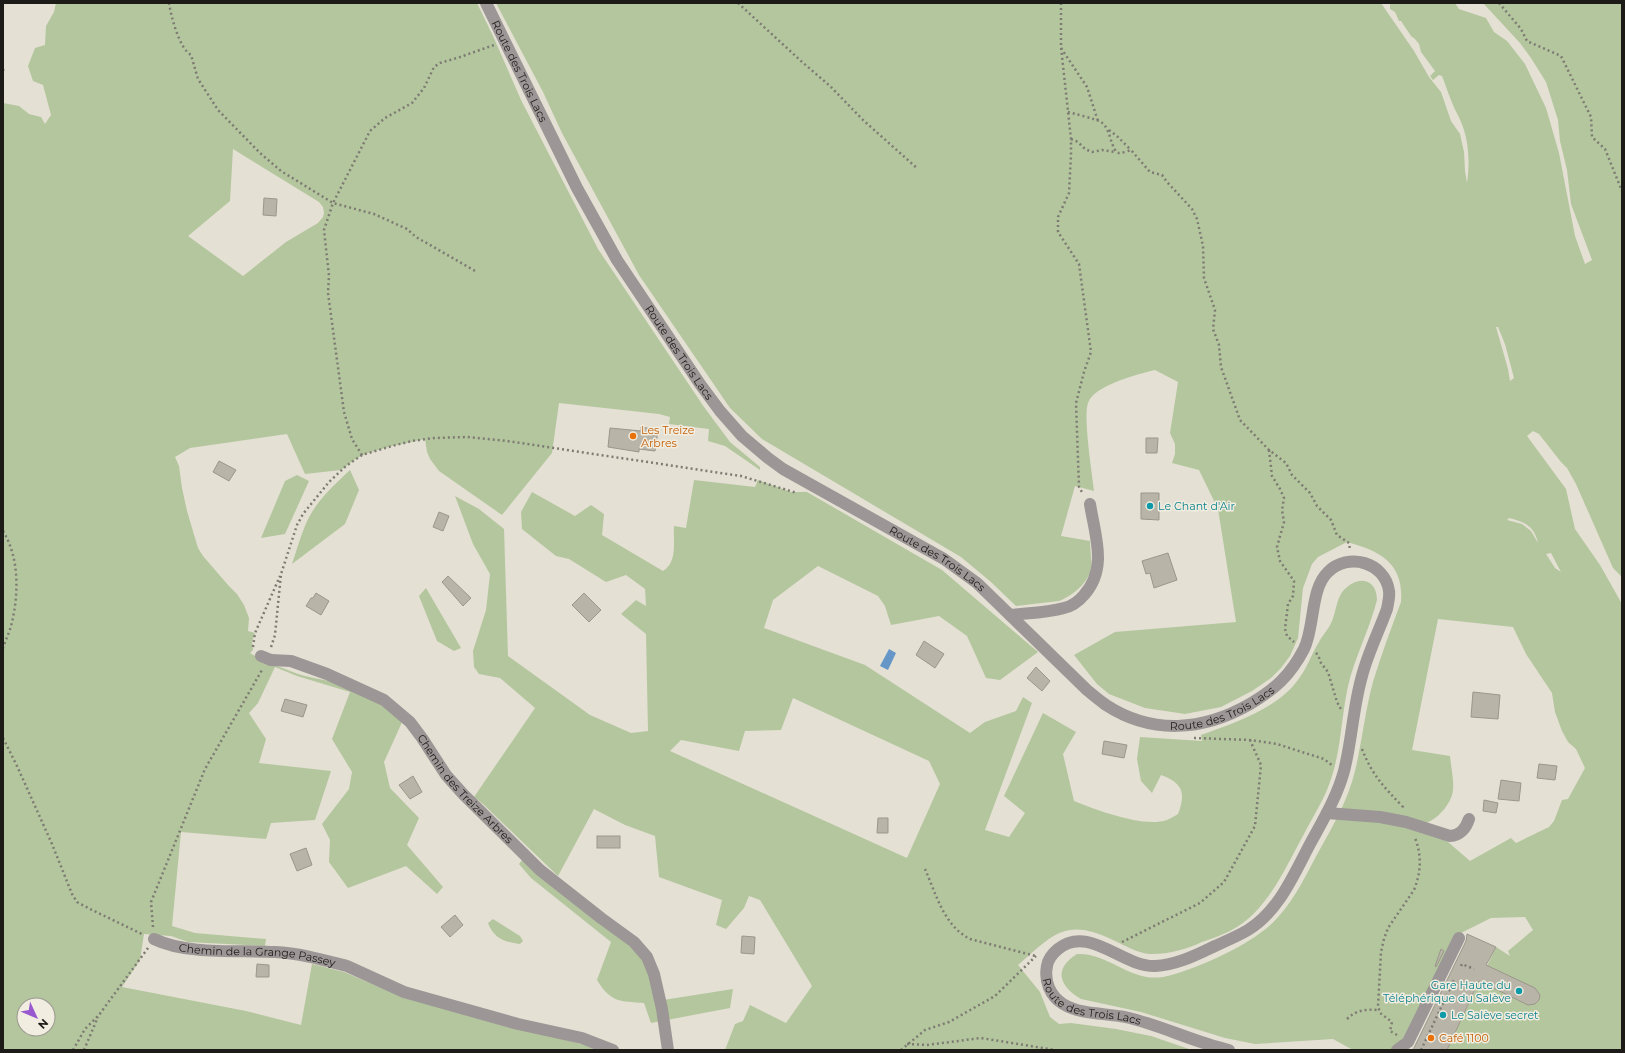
<svg xmlns="http://www.w3.org/2000/svg" width="1625" height="1053" font-family="Montserrat,sans-serif">
<rect width="100%" height="100%" fill="#e4e0d3"/>
<g fill="#b4c69e" fill-rule="evenodd">
<path d="M56,3h421l16,33 28,64 77,149 106,158 26,35 30,25v3l-35,-24 -17,-5 1,-12 -40,-5 1,-7 -11,-3 -100,-11 -7,50 -50,62 -63,-44 -9,-12 -3,-7 -2,-13 -33,7 -24,7 -11,5 -16,12 -36,4 -18,-40 -97,14 -15,9 4,9 3,22 5,23 11,37 5,8 25,29 9,9 7,11 5,13 -1,13 7,2 -3,9 1,8 -3,3c15,9 32,15 48,21 16,5 34,6 50,13 20,7 38,20 55,33l-19,42 6,26 29,30 -12,27 36,42 -6,7 -31,-28 -58,22 -19,-26 1,-22 -8,-16 27,-35 3,-17 -20,-33 18,-47 -53,-16 -22,-9 -17,36 -9,10 17,26 -7,24 72,8 -16,49 -44,3 -5,16 -85,-7 -9,94 23,7 71,6 -1,7 -77,-4 -17,-6 -27,-2 -4,26 -18,27 124,24 55,14 11,-61 32,8 58,25 187,49 11,4h-597v-947l16,3 10,8 12,3 4,7 6,-9 -8,-30 -10,-4 -5,-15 7,-18 10,-3 1,-19 8,-14zM233,149l86,53 4,5 1,6 -1,4 -5,6 -32,19 -43,34 -55,-40 42,-35zM24,1005h24v24h-24z"/>
<path d="M496,3h885l33,48 15,26 12,15 10,29 9,13 4,18 1,19 2,12c3,-19 2,-43 -6,-61 -2,-6 -6,-11 -8,-17 -4,-9 -7,-19 -11,-29l-3,-1 -6,5 -3,-4 5,-5 -14,-19 -2,-8 -4,-5 -4,-3 -10,-15h-2l-4,-9 -5,-3v-6h65l4,6 27,9 8,14 13,9 18,23 21,44 13,45 16,83 10,28 7,-4 -21,-56 -4,-34 -7,-29 -2,-21 -12,-38 -15,-24 -11,-15 -37,-40h139v364l-1,-2 1,9v203l-9,-9 -37,-84 -9,-16 -6,-6 -22,-28 -6,-3 -6,5 39,53 9,40 25,36 22,39v446h-175l49,-103 14,9 -2,-5 25,-21 -8,-13 -34,1 -34,17 -58,115h-46l-20,-11 -78,5 -30,-6 -84,-26 -60,-13c-22,-13 -28,-30 -4,-45 30,-2 53,28 86,23 33,-7 95,-35 116,-61 17,-19 28,-43 40,-65 14,-25 29,-51 36,-80 7,-29 10,-60 18,-89 8,-27 18,-53 28,-80 3,-38 -20,-51 -54,-60l-29,15 -6,7 -9,24 -5,50 -8,18 -9,12 -10,10 -19,13 -31,16 -36,7 -40,-6 -36,-14 -12,-10 -23,-29 41,-23 121,-10 -18,-113 -19,-39 -27,-7 3,-9v-10l-5,-11 8,-51 -23,-12c-16,4 -61,15 -67,33 -5,15 4,69 6,88l-19,-5 -14,50 29,5c0,9 2,18 1,26 -1,15 -19,29 -32,34l-43,5 -25,-24 -30,-25 -199,-118 -32,-31 -91,-133 -77,-142 -19,-41zM1496,327h2l7,17 9,34 -4,3 -2,-12zM1509,518c16,4 25,8 29,25l-7,-12 -9,-7 -15,-4zM1551,553l10,19 -6,-4 -9,-14zM1438,619l75,8 13,27 26,39 3,19 7,19 6,11 8,7 9,19 -17,31 -6,1 -8,21 -5,6 -33,16 -5,-5 -41,23 -44,-38c12,-4 26,-20 27,-33 1,-10 -2,-23 -3,-34l-38,-6z"/>
<path d="M350,470l9,20 -14,34 -53,40c4,-12 8,-26 13,-38 9,-23 28,-40 45,-56z"/>
<polygon points="297,475 309,481 285,534 261,538 285,481"/>
<path d="M694,480l61,7 3,-7 33,12h16l135,78 96,82 -38,28 -14,-2 -19,-42 -28,-20 -48,9 -6,-19 -7,-10 -60,-30 -45,34 -9,28 101,37 105,68 15,-11 31,-11 7,-14 9,6 -47,127 24,7 16,-24 -21,-17 39,-83 33,19 -13,22 11,47c23,9 69,27 93,19 4,-2 8,-4 11,-6 8,-21 5,-31 -17,-39l-9,18 -11,-12 -4,-22 3,-22 62,4 -1,-6c33,-12 79,-27 99,-58 8,-11 12,-24 19,-35 3,-6 7,-10 10,-15 8,-12 6,-30 17,-39 14,-13 31,-8 31,12 -7,27 -19,51 -27,78 -9,34 -8,71 -20,104 -6,18 -18,36 -27,54 -19,34 -36,76 -73,95 -9,4 -18,8 -28,11 -15,7 -36,13 -53,12 -12,-1 -25,-9 -36,-14 -48,-23 -60,-5 -95,25l22,27 10,25 9,7 12,-1 45,6 35,7 41,14h-467l10,-26 8,-3 7,-16 36,18 26,-37 -52,-86 -11,-4 -5,12 -18,21 -10,-4 6,-25 -63,-23 -4,-41 -30,-11 -31,-16 -36,67 -75,-72 -9,-7 61,-89 -35,-30 -21,-4 -5,-7 -1,-16 13,-41 4,-36 -17,-30 -18,-48 24,13 25,20 4,127 82,59 41,18 17,-2 -2,-97 -25,-20 15,-14 10,6 -1,-17 -19,-14 -20,7 -37,-23 -13,-3 -34,-27 -1,-17 11,-20 43,24 16,-11 13,9 -2,21 61,36c15,-9 10,-30 11,-45l12,2zM793,698l136,63 11,23 -33,74 -237,-107 11,-11 58,11 6,-20 36,-1z"/>
<polygon points="426,588 461,648 454,651 437,641 419,596"/>
<path d="M523,859l112,91 11,15 11,36 76,-12 -3,19 -79,15 -7,-20c-24,-2 -33,0 -47,-23l14,-38 -80,-64 -12,-14z"/>
<path d="M493,919l27,17 3,5 -3,3c-15,-2 -26,-5 -32,-21z"/>
</g>
<polygon fill="#6497c7" points="889,649 896,653 888,670 880,666"/>
<g fill="#b8b4a8" stroke="#9b978b">
<polygon points="264,198 277,199 276,216 263,215"/>
<polygon points="641,427 658,430 655,451 639,449 639,452 608,447 610,428 641,431"/>
<polygon points="1146,438 1158,438 1157,453 1146,453"/>
<polygon points="219,461 236,470 229,481 213,472"/>
<polygon points="1141,493 1159,493 1159,520 1141,519"/>
<polygon points="439,512 449,516 443,531 433,527"/>
<polygon points="1168,553 1177,580 1154,588 1150,573 1146,574 1142,561"/>
<polygon points="448,576 471,598 463,606 442,582"/>
<polygon points="316,593 329,601 321,615 306,606 311,598 313,598"/>
<polygon points="584,593 601,610 589,622 572,605"/>
<polygon points="924,641 944,654 935,668 916,655"/>
<polygon points="1036,667 1050,681 1042,691 1027,678"/>
<polygon points="1473,692 1500,695 1498,719 1471,717"/>
<polygon points="285,699 307,705 303,717 281,711"/>
<polygon points="1104,741 1127,745 1124,758 1102,754"/>
<polygon points="1539,764 1557,766 1555,780 1537,778"/>
<polygon points="413,776 422,792 410,799 399,785"/>
<polygon points="1501,780 1521,783 1519,801 1498,799"/>
<polygon points="1484,800 1498,803 1496,813 1483,811"/>
<polygon points="878,818 888,818 888,833 877,833"/>
<rect x="597" y="836" width="23" height="12"/>
<polygon points="306,848 312,865 297,871 290,854"/>
<polygon points="455,915 463,925 450,937 441,927"/>
<polygon points="1467,934 1496,947 1486,965 1535,988 1540,995 1539,1000 1535,1004 1528,1005 1479,981 1447,1050 1413,1050 1466,941"/>
<polygon points="742,936 755,937 754,954 741,953"/>
<polygon points="1441,949 1444,951 1436,967 1435,966"/>
<polygon points="257,964 269,965 269,977 256,977"/>
</g>
<g fill="none" stroke-linecap="round" stroke-linejoin="round">
<g stroke="#7e7b73" stroke-width="2.5" stroke-dasharray="2 3" stroke-linecap="butt">
<path d="M169,3c2,13 10,45 22,52l7,24 20,31 42,43 21,18 52,32 41,11 33,15 9,8 61,35"/>
<polyline points="738,3 801,61 830,86 863,120 918,169"/>
<polyline points="1061,3 1061,47 1071,139 1071,155 1069,193 1058,217 1058,232 1079,264 1091,352 1084,372 1076,403 1079,487 1083,494"/>
<polyline points="1499,3 1521,29 1527,41 1561,56 1591,117 1592,137 1605,149 1622,191"/>
<polyline points="1061,48 1087,87 1098,121"/>
<polyline points="3,70 4,71"/>
<path d="M1068,112c7,2 28,7 33,10 10,6 10,30 18,31 4,0 9,-2 12,-3l19,22 12,3 5,7 25,27 5,10 6,27 1,32 11,32 -2,19 6,16 2,22 19,53 29,30 17,13 6,12 18,18 7,13 14,14 6,15 12,8 1,7"/>
<polyline points="1109,130 1118,137 1131,150"/>
<polyline points="1071,139 1078,142 1085,149 1092,152 1102,150 1115,152"/>
<polyline points="1269,450 1272,476 1280,489 1284,498 1282,510 1284,522 1277,547 1280,561 1294,581 1293,596 1288,604 1285,629 1287,636 1294,642"/>
<polyline points="362,455 352,439 344,412 328,293 329,276 324,230 333,203 370,131 385,118 412,103 424,88 434,67 440,63 460,57 494,45"/>
<path d="M3,531c16,26 16,61 9,91 -2,9 -6,17 -9,26"/>
<polyline points="253,647 255,633 280,576"/>
<polyline points="271,647 275,635 281,574 297,525 303,514 329,482 346,466 362,455 392,446 412,441 434,438 467,437 507,441 741,476 797,493"/>
<polyline points="1316,653 1318,655 1321,663 1328,672 1337,702 1342,711"/>
<polyline points="3,738 17,766 52,844 72,894 77,902 90,909 144,935"/>
<polyline points="1194,738 1250,740 1277,744 1324,759 1333,766"/>
<path d="M1362,749c10,26 22,38 41,58v3"/>
<path d="M925,869c11,25 19,57 45,70l66,17"/>
<polyline points="153,927 151,902 205,769 262,670"/>
<polyline points="1122,942 1200,903 1224,882 1255,826 1261,765 1250,740"/>
<polyline points="1461,966 1462,964 1474,969"/>
<path d="M1347,1019c9,-9 19,-10 31,-9"/>
<path d="M1397,1035l-7,-4 2,-9 -12,-9 -2,-7 3,-54 3,-13 4,-11 26,-38c7,-18 8,-34 1,-52"/>
<polyline points="907,1044 927,1045 981,1038 1055,1050"/>
<polyline points="73,1050 85,1029 99,1015 148,948"/>
<polyline points="84,1050 98,1017"/>
<polyline points="901,1050 925,1030 949,1022 995,996 1036,956"/>
<polyline points="1421,1050 1454,980"/>
</g>
<g stroke="#9c9696" stroke-width="12">
<path id="s1" d="M486,3l91,185 40,72 83,124 20,27 22,25 26,22 15,11 161,90 33,24 110,107c6,5 12,10 19,15 46,30 97,26 144,-1 25,-15 40,-28 54,-55 11,-22 6,-60 24,-77 20,-20 57,-10 61,19 1,6 -1,12 -2,18 -8,22 -19,44 -25,67 -9,31 -10,64 -18,95 -7,26 -21,49 -34,73 -16,30 -31,67 -62,86 -10,6 -22,11 -33,16 -19,9 -38,19 -60,20 -33,1 -66,-42 -97,-17 -6,5 -10,10 -11,17 -3,15 3,30 16,38 18,11 43,9 62,13 36,8 68,25 104,33"/>
<path d="M1010,615c18,-2 37,-2 54,-7 9,-2 15,-7 20,-13 24,-27 11,-59 6,-91"/>
<path id="s2" d="M271,660l20,1 36,13 57,26 26,22 12,16 24,37 17,19 77,76 61,48 33,24 13,15 7,17 8,35 6,41"/>
<path d="M1327,813l53,4 26,5 44,14c10,0 16,-8 19,-17"/>
<path id="s3" d="M154,939c33,16 84,11 121,13 24,1 49,8 72,14l57,26 114,32 64,14 31,12"/>
<polyline points="1397,1050 1408,1042 1459,938"/>
</g>
<polyline stroke="#9c9696" stroke-width="12" points="261,656 271,660"/>
</g>
<g fill="#e8710a" stroke="#f1ede0" stroke-width="1.5">
<circle cx="633" cy="436" r="4"/>
<circle cx="1431" cy="1038" r="4"/>
</g>
<g fill="#0f9aa8" stroke="#f1ede0" stroke-width="1.5">
<circle cx="1150" cy="506" r="4"/>
<circle cx="1519" cy="991" r="4"/>
<circle cx="1443" cy="1015" r="4"/>
</g>
<g text-anchor="middle" dominant-baseline="central" stroke-width="3" stroke-linejoin="round" paint-order="stroke">
<g font-size="11" fill="#1d1b17" stroke="#f1ede0">
<text stroke="none"><textPath href="#s1" startOffset="76">Route des Trois Lacs</textPath></text>
<text stroke="none"><textPath href="#s1" startOffset="400">Route des Trois Lacs</textPath></text>
<text stroke="none"><textPath href="#s1" startOffset="736">Route des Trois Lacs</textPath></text>
<text stroke="none"><textPath href="#s1" startOffset="1084">Route des Trois Lacs</textPath></text>
<text stroke="none"><textPath href="#s2" startOffset="242">Chemin des Treize Arbres</textPath></text>
<text stroke="none"><textPath href="#s3" startOffset="105">Chemin de la Grange Passey</textPath></text>
<text stroke="none"><textPath href="#s1" startOffset="2018">Route des Trois Lacs</textPath></text>
</g>
<g font-size="11" fill="#c56008" stroke="#f1ede0" text-anchor="start">
<text x="641" y="430">Les Treize<tspan x="641" dy="13">Arbres</tspan></text>
<text x="1439" y="1038">Café 1100</text>
</g>
<g font-size="11" fill="#0d838f" stroke="#f1ede0" text-anchor="start">
<text x="1158" y="506">Le Chant d'Air</text>
<text x="1511" y="985" text-anchor="end">Gare Haute du<tspan x="1511" dy="13">Téléphérique du Salève</tspan></text>
<text x="1451" y="1015">Le Salève secret</text>
</g>
</g>
<rect width="1625" height="1053" fill="none" stroke="#1d1b17" stroke-width="8"/>
<g transform="translate(36 1017) rotate(134)"><circle r="19" fill="#f1ede0" stroke="#9c9990"/>
<path d="M0-3L7 15L0 10L-7 15Z" fill="#9859cf"/>
<text y="-6" font-size="11" font-weight="bold" text-anchor="middle" fill="#1d1b17">N</text>
</g>
</svg>
